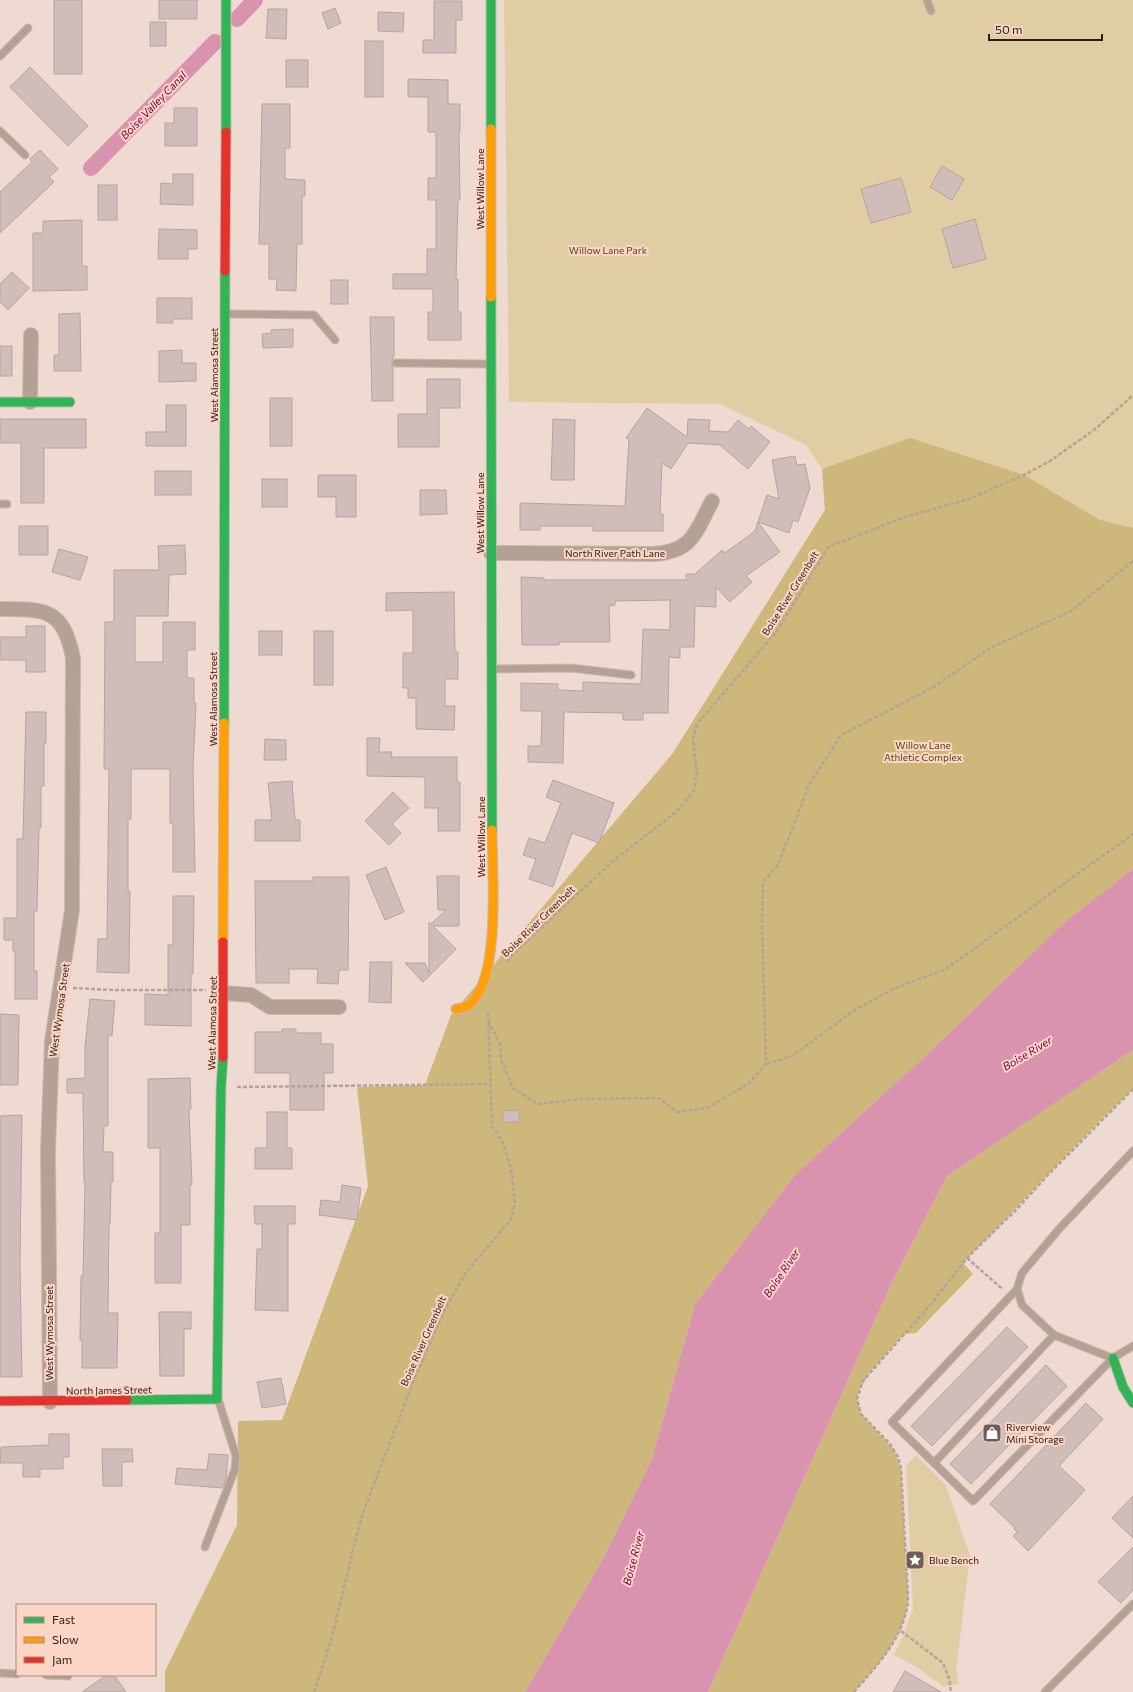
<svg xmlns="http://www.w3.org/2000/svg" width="1133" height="1692" font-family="Commissioner,sans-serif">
<rect width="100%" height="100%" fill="#efdad2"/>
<g fill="#e0cda3">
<polygon points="504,0 1133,0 1133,859 502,963 673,753 825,510 822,469 806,445 720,404 509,402"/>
<polygon points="916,1455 946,1485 970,1556 956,1671 959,1684 944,1687 915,1666 894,1655 903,1636 913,1609 906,1466"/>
</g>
<g fill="#cdb77a">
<polygon points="910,438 1024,475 1100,520 1133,528 1133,869 1066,921 922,1059 795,1175 695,1304 652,1459 605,1555 525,1692 165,1692 165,1671 237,1525 238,1421 282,1420 368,1186 357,1087 425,1085 451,1015 673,753 825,510 822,469"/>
<path d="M1133,1050v39c-58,54 -110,114 -166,169l-4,5 10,11 -57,59 -12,1 -35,39 -10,17 -2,9 4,15 33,36 7,19 7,130c-3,38 -30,65 -54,93h-146l184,-410 55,-106z"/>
</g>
<polygon fill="#d993ae" points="1133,869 1133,1050 947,1176 892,1282 708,1692 525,1692 605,1555 652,1459 695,1304 795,1175 922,1059 1066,921"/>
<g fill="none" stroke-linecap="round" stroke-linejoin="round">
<g stroke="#d993ae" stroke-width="16">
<polyline points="237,19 255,0"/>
<polyline points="91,168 215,42"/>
</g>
</g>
<g fill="#cfbdb9" stroke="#b4a39f">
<rect x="54" y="0" width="28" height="74"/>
<rect x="159" y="0" width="38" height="19"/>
<polygon points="434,1 462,1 462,20 456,20 456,53 423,53 423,40 434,40"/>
<polygon points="335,8 341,23 328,29 322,13"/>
<polygon points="268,9 287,9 286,39 266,38"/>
<polygon points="378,12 404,13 403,32 378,31"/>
<rect x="150" y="22" width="16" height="24"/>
<rect x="365" y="41" width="18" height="56"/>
<rect x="286" y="60" width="22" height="27"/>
<polygon points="30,67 88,126 68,146 10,87"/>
<polygon points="408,79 448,80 448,104 460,104 460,132 459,132 460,200 458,200 456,279 458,279 458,312 461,312 461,340 428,340 428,312 433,312 433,289 393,289 393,274 427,274 427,249 436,249 436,200 428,200 428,178 436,178 436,132 428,132 428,97 408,97"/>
<polygon points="262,104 290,104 290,148 285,148 285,179 305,180 305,196 302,196 302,244 297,244 296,291 276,290 277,279 269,279 269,244 259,244"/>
<polygon points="174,108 197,108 197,146 165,146 165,123 174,123"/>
<polygon points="40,150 58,169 49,177 54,182 0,233 0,192 32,162 30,159"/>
<polygon points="942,166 964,179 952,200 930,187"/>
<polygon points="173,174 193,174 193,205 160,204 161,183 173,184"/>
<polygon points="901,178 911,212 871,223 861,189"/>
<rect x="98" y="185" width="19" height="35"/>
<polygon points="975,219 986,259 953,268 942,229"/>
<polygon points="82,220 82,266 87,266 87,290 33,291 33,233 43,233 43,221"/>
<polygon points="159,229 197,230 197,249 188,249 188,259 158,259"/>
<polygon points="12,272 29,288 8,310 0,302 0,284"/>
<rect x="331" y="280" width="17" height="24"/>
<polygon points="157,298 192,298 192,319 173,319 173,323 157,323"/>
<polygon points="80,313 81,371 54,371 54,355 59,355 59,314"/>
<polygon points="370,317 394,317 394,356 391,363 393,367 393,401 372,401"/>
<polygon points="293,329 293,347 263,348 262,334 272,333 271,330"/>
<rect x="0" y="346" width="12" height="30"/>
<polygon points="182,350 182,363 196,363 196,381 159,382 159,351"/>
<polygon points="427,379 460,379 460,408 439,408 439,447 398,447 398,414 427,414"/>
<rect x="270" y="398" width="22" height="48"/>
<polygon points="166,405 186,405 186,446 146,446 146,432 166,432"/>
<polygon points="647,408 687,437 688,419 710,420 709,431 728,432 738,420 749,429 751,426 770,442 748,469 720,445 688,443 671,469 662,463 660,514 663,514 663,531 593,531 593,526 540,526 540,530 520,530 520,503 625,506 629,439 626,438"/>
<polygon points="0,419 86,419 86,448 44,448 44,503 21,503 21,443 0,443"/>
<polygon points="553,419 575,420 574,480 551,480"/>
<polygon points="795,456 797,465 805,464 810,488 798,522 793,520 789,533 758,522 780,552 746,576 752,582 730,602 716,587 716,607 695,606 694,647 680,647 680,658 669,657 668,713 643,713 643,720 623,720 623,713 564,712 563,763 528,762 528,746 541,746 542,711 521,711 521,683 558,684 558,690 583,691 583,682 641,684 643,629 670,630 670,600 615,601 615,605 609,606 610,642 559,642 559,645 522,645 521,577 544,578 544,580 686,580 686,574 695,574 722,550 725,553 755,531 767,495 779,499 772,460"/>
<rect x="155" y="471" width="36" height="24"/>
<polygon points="318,475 356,475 356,517 336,517 336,497 318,497"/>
<rect x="262" y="479" width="25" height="28"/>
<polygon points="420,490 446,490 447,514 420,515"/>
<rect x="19" y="526" width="29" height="29"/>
<polygon points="185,545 186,574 169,575 168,616 135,616 135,662 163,662 163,622 195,622 195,650 187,650 187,678 194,678 194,703 196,703 193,769 195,872 173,872 173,823 170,823 170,769 131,769 131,819 128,819 128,891 130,891 129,973 97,972 98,939 107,939 109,769 104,769 105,622 114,622 114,570 159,570 158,546"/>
<polygon points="59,549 88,557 80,580 52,572"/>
<polygon points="454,592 455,652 458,652 458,679 445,679 445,706 455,706 454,730 416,729 416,698 408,698 408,688 403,688 403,653 413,653 413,610 386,611 386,593"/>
<polygon points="26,626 45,626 45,672 26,672 26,660 0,660 0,637 26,637"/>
<rect x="259" y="631" width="23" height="24"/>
<rect x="314" y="631" width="19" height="54"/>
<polygon points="26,712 46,712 46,743 44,743 44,786 41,786 41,828 39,828 37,911 34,911 34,971 37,971 37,999 15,999 15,951 13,951 13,940 4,940 4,918 17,918 17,839 23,839"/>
<polygon points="367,738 380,738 379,752 392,752 391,757 457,757 457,782 460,782 460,831 438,831 438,808 425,808 425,777 367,776"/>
<polygon points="265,739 286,740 286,760 264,760"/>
<polygon points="553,780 614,803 599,843 572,833 553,887 529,879 536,859 523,855 529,838 545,843 561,803 546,797"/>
<polygon points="292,781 295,820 300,820 300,841 255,841 255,820 272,820 268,783"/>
<polygon points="393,792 409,808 392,824 401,833 389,845 365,821"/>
<polygon points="386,867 404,912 385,920 366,875"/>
<polygon points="437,876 459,876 459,926 433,926 456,949 423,982 405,963 425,963 429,973 429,922 431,924 446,910 438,910"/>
<polygon points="313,877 349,877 348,970 339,970 338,984 317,983 318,969 289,969 289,983 256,983 255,881 313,881"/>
<polygon points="173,896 194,896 193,974 191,974 191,1026 145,1025 145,994 168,995 168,945 173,945"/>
<polygon points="370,962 392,962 391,1003 369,1002"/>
<polygon points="90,999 115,1001 112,1036 108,1035 108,1126 104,1126 103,1152 113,1152 113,1182 111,1182 110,1224 109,1224 108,1313 118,1313 117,1368 82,1368 82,1340 80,1340 81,1276 83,1276 85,1182 84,1182 83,1093 67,1093 67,1079 85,1078 85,1047"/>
<polygon points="0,1014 19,1015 18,1085 0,1085"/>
<polygon points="282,1029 296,1029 296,1033 321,1033 321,1044 333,1044 333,1073 324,1073 324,1110 290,1110 290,1073 255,1073 255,1032 282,1032"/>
<polygon points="190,1078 191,1109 189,1109 192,1185 190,1185 190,1225 181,1225 181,1283 155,1283 155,1233 160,1233 160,1148 148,1148 148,1079"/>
<polygon points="519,1110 519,1122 503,1122 503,1111"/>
<polygon points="267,1112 287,1112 287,1148 292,1148 292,1169 255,1169 255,1148 267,1148"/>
<polygon points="22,1115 20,1264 22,1377 0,1377 0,1116"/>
<polygon points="342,1185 361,1188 357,1220 319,1215 321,1200 340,1202"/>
<polygon points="254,1206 295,1206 295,1224 288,1224 288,1311 255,1310 257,1249 262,1249 262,1224 255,1224"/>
<polygon points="159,1312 191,1312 191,1329 184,1329 184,1376 160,1376"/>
<polygon points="1007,1327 1028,1347 932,1446 911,1426"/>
<polygon points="1046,1365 1067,1386 971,1484 950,1464"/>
<polygon points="281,1378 286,1404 262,1408 257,1382"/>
<polygon points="1086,1403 1103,1419 1059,1466 1085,1490 1028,1551 1013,1536 1017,1532 1014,1529 1015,1528 990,1504"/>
<polygon points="49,1434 69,1434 69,1457 63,1457 63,1469 40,1469 40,1477 23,1477 23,1463 0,1463 1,1447 49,1445"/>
<polygon points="102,1449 132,1449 133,1462 122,1462 122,1486 103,1486"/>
<polygon points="209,1454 228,1455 226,1479 222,1488 175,1484 177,1468 207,1470"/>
<polygon points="1133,1496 1133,1538 1112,1518"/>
<polygon points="1133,1547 1133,1590 1121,1603 1098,1582"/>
<polygon points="905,1671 941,1692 893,1692"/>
<polygon points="107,1675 114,1675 126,1692 82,1692"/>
</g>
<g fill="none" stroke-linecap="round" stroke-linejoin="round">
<g stroke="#c9b9b3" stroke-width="9">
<g id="lane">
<polyline points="927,0 931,11"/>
<polyline points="0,56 28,28"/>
<polyline points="0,131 25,155"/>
<polyline points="227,314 314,315 335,340"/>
<polyline points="396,363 489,364"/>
<polyline points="0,504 7,504"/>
<polyline points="494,669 571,668 631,675"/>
<polyline points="1017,1289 892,1422 973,1501 1113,1358 1133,1346"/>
<polyline points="1112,1358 1054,1335 1022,1305 1017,1289 1022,1273 1059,1229 1133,1151"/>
<polyline points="934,1463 1054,1335"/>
<polyline points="205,1547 235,1469 236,1456 218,1399"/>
<polyline points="0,1673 17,1674"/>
<polyline points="46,1675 68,1676"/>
<polyline points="1045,1692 1133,1604"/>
</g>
</g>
<g stroke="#c9b9b3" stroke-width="16">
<g id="street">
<polyline points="30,402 31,335"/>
<path d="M491,553l163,1c39,-3 41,-21 58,-53"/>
<path d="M0,609c45,0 63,-1 73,49l-1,252 -20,131 -4,108 2,253"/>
<polyline points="224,993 251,995 270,1007 339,1007"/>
</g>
</g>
<g stroke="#c9b9b3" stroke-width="11">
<g id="fast">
<polyline points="491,0 491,129"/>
<polyline points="226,132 226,0"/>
<polyline points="491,297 492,830"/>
<polyline points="0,402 70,402"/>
<polyline points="224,723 225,271"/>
<polyline points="1113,1358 1123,1387 1133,1403"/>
<polyline points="127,1400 217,1399 221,1087 223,1057"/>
</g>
</g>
<g stroke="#c9b9b3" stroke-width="11">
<g id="slow">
<polyline points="491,129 491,297"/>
<polyline points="223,942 224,723"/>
<path d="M456,1009c6,-1 12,-2 16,-7 29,-30 20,-131 20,-172"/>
</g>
</g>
<g stroke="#c9b9b3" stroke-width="11">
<g id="jam">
<polyline points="225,271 226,132"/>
<polyline points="223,1057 223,942"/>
<polyline points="0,1401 127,1400"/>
</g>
</g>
<g stroke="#b2a398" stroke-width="2.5" stroke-dasharray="4 2" stroke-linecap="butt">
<polyline points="507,962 511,956 614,860 675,813 685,802 694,790 697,775 693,739 697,724 777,631 828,547 905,517 969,499 1024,475 1050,461 1094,430 1133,395"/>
<polyline points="73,988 112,990 206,990"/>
<polyline points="488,1021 500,1044 501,1060 513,1088 537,1104 580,1099 659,1098 677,1112 707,1108 748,1084 766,1064 762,926 763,882 778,865 809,785 841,735 932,688 992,647 1071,611 1133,561"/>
<polyline points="767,1064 792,1056 855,1010 893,989 946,969 1133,834"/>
<polyline points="237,1087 490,1084"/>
<polyline points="967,1258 1000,1287 1004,1288"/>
<polyline points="901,1631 943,1663 949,1678 951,1692"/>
<polyline points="314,1692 331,1641 356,1538 364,1510 414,1380 442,1315 465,1274 511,1219 515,1202 511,1169 503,1143 492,1126 488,1011"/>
<path d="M854,1692c24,-28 51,-55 54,-93l-7,-130 -3,-12 -8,-13 -29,-30 -4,-15 6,-18 68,-77 36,-46 50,-49 30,-33 86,-87"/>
</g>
<use href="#lane" stroke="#b3a293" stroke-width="7"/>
<use href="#street" stroke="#b3a293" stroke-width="14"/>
<use href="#fast" stroke="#30b455" stroke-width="9"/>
<use href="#slow" stroke="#ff9f0a" stroke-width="9"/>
<use href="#jam" stroke="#e5322d" stroke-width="9"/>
</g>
<defs>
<g id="shop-square" transform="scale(1)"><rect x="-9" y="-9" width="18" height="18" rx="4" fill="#6f5e58" stroke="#fcd5c5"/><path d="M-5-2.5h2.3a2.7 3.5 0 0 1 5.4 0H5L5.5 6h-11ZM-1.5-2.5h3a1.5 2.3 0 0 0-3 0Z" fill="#fff"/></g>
<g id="sight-square" transform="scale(1)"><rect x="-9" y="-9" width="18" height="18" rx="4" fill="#6f5e58" stroke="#fcd5c5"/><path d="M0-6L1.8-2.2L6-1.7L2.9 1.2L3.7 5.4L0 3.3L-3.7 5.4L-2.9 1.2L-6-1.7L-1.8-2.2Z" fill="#fff"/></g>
</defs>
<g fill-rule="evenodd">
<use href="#shop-square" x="992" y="1433"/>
<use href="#sight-square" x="915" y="1560"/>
</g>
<g text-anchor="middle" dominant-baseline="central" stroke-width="4" stroke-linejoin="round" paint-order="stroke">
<g font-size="10" fill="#2a1c17" stroke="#fcd5c5">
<text transform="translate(480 189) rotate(-90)">West Willow Lane</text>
<text transform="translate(214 375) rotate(-90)">West Alamosa Street</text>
<text transform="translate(480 513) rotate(-90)">West Willow Lane</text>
<text x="615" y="553">North River Path Lane</text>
<text transform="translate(790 593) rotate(-58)">Boise River Greenbelt</text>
<text transform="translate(213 699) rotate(-90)">West Alamosa Street</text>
<text transform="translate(481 837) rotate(-90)">West Willow Lane</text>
<text transform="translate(538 921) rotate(-44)">Boise River Greenbelt</text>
<text transform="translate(59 1010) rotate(-82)">West Wymosa Street</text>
<text transform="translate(212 1023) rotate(-89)">West Alamosa Street</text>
<text transform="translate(49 1333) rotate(-90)">West Wymosa Street</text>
<text transform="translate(423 1341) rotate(-66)">Boise River Greenbelt</text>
<text transform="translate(109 1390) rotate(-1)">North James Street</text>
</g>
<g font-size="10" fill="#51471d" stroke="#fcd5c5">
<text x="608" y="250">Willow Lane Park</text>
<text x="923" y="745">Willow Lane<tspan x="923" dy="12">Athletic Complex</tspan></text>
</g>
<g font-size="10" fill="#2a1c17" stroke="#fcd5c5" text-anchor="start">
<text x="1006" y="1427">Riverview<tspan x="1006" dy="12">Mini Storage</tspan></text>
<text x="929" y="1560">Blue Bench</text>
</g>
<g font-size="11" font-style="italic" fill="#750148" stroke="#fcd5c5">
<text transform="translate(153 105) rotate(-46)">Boise Valley Canal</text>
<text transform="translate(1027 1053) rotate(-31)">Boise River</text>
<text transform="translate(781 1273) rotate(-56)">Boise River</text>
<text transform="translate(633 1558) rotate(-75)">Boise River</text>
</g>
</g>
<rect x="16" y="1604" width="140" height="72" fill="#fcd5c5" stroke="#a88b7f"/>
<rect x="24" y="1617" width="20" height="6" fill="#30b455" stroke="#a88b7f"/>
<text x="52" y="1624" font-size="12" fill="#2a1c17">Fast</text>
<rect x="24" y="1637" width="20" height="6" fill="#ff9f0a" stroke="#a88b7f"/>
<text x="52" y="1644" font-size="12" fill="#2a1c17">Slow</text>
<rect x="24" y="1657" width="20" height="6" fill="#e5322d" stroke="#a88b7f"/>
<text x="52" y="1664" font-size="12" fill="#2a1c17">Jam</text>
<path d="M989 34v6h113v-6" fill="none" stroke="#2a1c17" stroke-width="2"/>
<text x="995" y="34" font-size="12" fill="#2a1c17" stroke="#fcd5c5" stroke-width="3" paint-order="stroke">50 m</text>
</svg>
